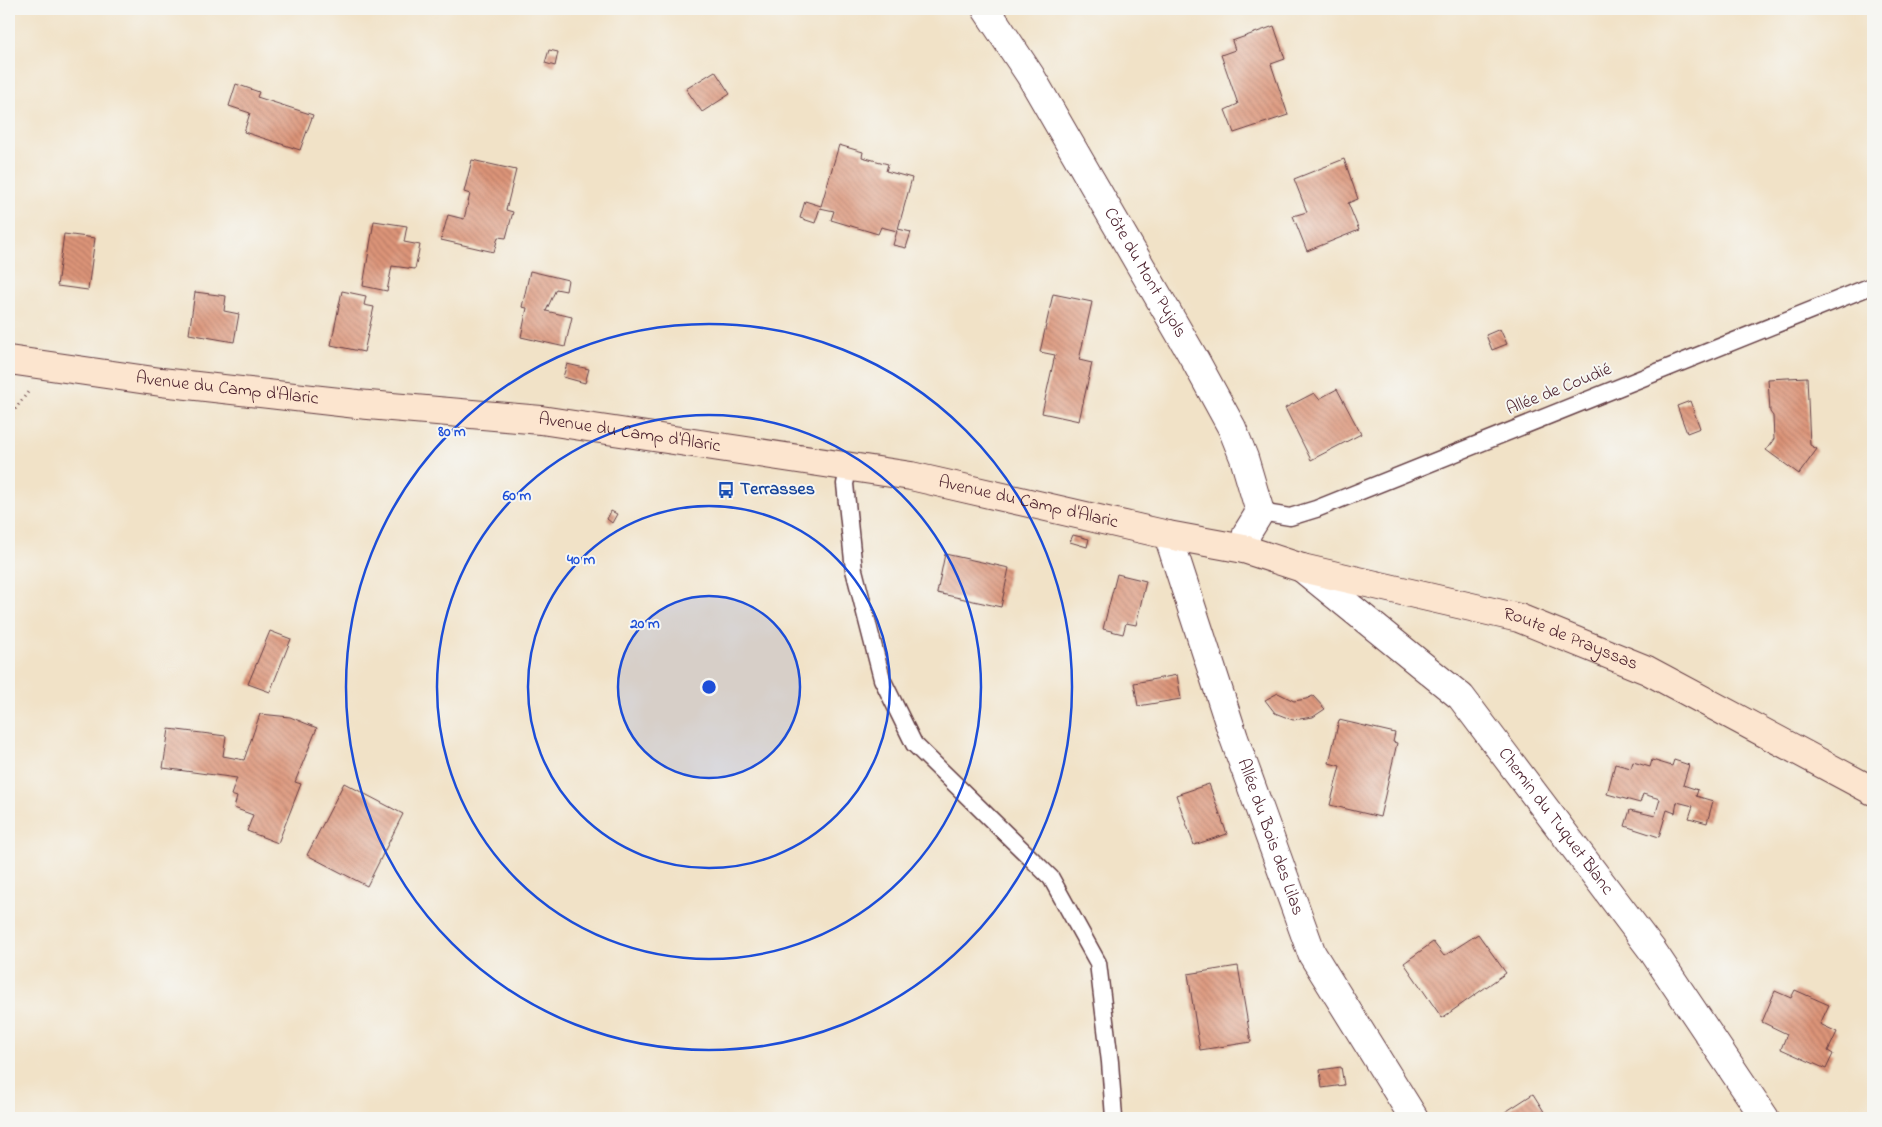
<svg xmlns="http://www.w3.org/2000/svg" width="1882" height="1127" font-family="'Indie Flower',sans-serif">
<defs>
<pattern id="building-back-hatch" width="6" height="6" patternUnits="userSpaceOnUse" patternTransform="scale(1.25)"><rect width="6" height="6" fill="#dc9478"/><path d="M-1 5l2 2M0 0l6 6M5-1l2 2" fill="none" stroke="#b47863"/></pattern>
</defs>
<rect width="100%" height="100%" fill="#f6f6f2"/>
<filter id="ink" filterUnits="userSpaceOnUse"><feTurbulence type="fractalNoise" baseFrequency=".02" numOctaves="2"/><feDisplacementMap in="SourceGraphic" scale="10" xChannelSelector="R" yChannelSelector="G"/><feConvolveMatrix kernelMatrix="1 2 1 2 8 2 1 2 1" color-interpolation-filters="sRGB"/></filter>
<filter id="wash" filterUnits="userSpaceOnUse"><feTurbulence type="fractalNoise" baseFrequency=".0096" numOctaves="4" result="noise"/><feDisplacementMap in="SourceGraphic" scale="20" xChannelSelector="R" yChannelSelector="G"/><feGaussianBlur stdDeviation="1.12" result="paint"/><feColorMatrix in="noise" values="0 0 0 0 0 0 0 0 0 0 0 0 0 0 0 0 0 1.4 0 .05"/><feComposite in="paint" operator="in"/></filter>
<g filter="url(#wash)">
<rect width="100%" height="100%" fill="#f1e2c7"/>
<g id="blocks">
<g fill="url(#building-back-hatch)">
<polygon points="1274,26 1285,59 1271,64 1288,115 1234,133 1225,110 1238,104 1221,55 1235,50 1232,41"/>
<polygon points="549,50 558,52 555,66 545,63"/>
<polygon points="715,71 730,94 702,112 686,89"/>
<polygon points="236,84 259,92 257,97 313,115 300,150 244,132 250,113 229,106"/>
<polygon points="839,145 863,152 862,157 888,164 886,171 912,178 898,229 911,232 906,248 893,245 897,231 881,227 878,234 831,220 834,211 820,208 815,223 800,218 805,201 821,206"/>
<polygon points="1344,159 1358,199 1348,203 1359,230 1307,251 1293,216 1307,212 1294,179"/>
<polygon points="472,160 516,170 506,210 513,212 506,238 498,237 494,252 441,240 448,215 464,219 470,194 464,192"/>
<polygon points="374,221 407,226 404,242 420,245 415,269 392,266 387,291 363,286"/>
<polygon points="64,234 95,238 88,290 57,286"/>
<polygon points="530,271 568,280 566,291 556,289 546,311 572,317 565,347 521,337 527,308 522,307"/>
<polygon points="342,291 366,296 364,305 374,307 364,352 331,345"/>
<polygon points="195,292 226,296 224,311 239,314 234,342 189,334"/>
<polygon points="1053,294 1092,302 1079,360 1092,363 1079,421 1042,413 1055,355 1040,352"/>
<polygon points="1500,329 1507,344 1492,350 1486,335"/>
<polygon points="567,364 589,369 585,383 563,377"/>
<polygon points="1807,377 1810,445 1817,449 1799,474 1766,450 1774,439 1773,416 1770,412 1768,379"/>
<polygon points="1337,389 1361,434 1311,460 1285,408 1314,393 1319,399"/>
<polygon points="1690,401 1700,428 1687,433 1677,406"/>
<polygon points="611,511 617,514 612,523 607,519"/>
<polygon points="1073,535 1089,539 1087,547 1070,542"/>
<polygon points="945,554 1009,568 1001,607 937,593"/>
<polygon points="1117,574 1146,581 1136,625 1126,623 1123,634 1103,629"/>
<polygon points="270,631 291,639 270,692 248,684"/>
<polygon points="1177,675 1181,699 1138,706 1134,683"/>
<polygon points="1278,693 1294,701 1306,699 1313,696 1325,709 1313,717 1293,720 1275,713 1265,700"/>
<polygon points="260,714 290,717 317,728 295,782 301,784 278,843 247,831 253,815 234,808 237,797 231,795 237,778 163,768 169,729 226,736 223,756 244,760"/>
<polygon points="1339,720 1395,733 1393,742 1397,743 1380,817 1330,805 1340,766 1329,763"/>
<polygon points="1652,760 1672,766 1674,760 1689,765 1683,785 1698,790 1696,796 1713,801 1707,823 1689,818 1693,806 1677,802 1675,813 1667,810 1659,837 1625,826 1630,810 1655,816 1660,799 1643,794 1640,803 1607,794 1615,764 1631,768 1633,762 1650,767"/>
<polygon points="344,783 403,814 367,886 307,855"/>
<polygon points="1209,784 1227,834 1194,845 1176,795"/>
<polygon points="1478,934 1506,973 1442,1018 1404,963 1433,942 1444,956"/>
<polygon points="1238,966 1251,1042 1200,1050 1188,974"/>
<polygon points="1795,990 1829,1005 1820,1024 1837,1032 1828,1051 1833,1054 1826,1069 1781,1049 1787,1034 1762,1022 1775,991 1791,998"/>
<polygon points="1341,1067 1344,1085 1322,1088 1320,1070"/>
<polygon points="1533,1094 1548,1118 1496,1118"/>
</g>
</g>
</g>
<g filter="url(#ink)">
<use href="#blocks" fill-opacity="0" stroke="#633c42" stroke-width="1"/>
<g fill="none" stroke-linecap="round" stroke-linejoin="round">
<g stroke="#633c42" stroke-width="19">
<g id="lane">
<polyline points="849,466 845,484 854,570 882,679 914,744 1051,878 1098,963 1110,1062 1114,1118"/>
<polyline points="1260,512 1290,517 1316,509 1869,287"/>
</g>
</g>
<g stroke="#633c42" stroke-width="30">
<g id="street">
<path id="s1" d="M986,9l44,66 165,285 37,68 12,30 16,54 -13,21 -3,16"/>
<path id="s2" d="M1168,535l66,203 78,216 102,164"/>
<path id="s3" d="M1302,568l159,129 191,253 113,168"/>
</g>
</g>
<g stroke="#633c42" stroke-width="30">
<g id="secondary">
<path id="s4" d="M9,360l152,22 196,22 184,16 370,56 257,59 76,14 58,19 217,50 128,52 226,121"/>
</g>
</g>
<polyline stroke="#633c42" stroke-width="3" stroke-dasharray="1 4" stroke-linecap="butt" points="9,417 28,392"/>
<use href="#lane" stroke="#fff" stroke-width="16"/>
<use href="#street" stroke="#fff" stroke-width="28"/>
<use href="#secondary" stroke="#fce5cf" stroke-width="28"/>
</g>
</g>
<circle cx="709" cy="687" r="91" fill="#1d4ed8" fill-opacity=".12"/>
<g fill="none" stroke="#1d4ed8" stroke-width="2.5">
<circle cx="709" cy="687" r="91"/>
<circle cx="709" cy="687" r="181"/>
<circle cx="709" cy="687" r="272"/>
<circle cx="709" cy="687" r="363"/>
</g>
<defs>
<g id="bus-bare" transform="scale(1.35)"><path d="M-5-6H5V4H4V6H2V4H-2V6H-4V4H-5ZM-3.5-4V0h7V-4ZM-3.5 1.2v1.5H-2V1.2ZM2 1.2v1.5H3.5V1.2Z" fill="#1a4fb4" stroke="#f6f6f2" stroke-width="2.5" paint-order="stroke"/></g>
</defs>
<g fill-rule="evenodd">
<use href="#bus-bare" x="726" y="490"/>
</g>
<g text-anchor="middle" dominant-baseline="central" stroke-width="4" stroke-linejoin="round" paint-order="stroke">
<g font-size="18" fill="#4a1f2b" stroke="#f6f6f2">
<text stroke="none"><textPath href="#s1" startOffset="308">Côte du Mont Pujols</textPath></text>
<text stroke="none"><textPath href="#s4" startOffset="220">Avenue du Camp d'Alaric</textPath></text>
<text transform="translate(1559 390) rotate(-22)">Allée de Coudié</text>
<text stroke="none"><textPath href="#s4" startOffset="625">Avenue du Camp d'Alaric</textPath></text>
<text stroke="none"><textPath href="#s4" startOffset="1030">Avenue du Camp d'Alaric</textPath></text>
<text stroke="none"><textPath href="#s4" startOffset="1590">Route de Prayssas</textPath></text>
<text stroke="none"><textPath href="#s3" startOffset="361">Chemin du Tuquet Blanc</textPath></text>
<text stroke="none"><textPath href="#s2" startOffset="319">Allée du Bois des Lilas</textPath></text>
</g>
<g font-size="18" font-weight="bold" fill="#164399" stroke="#f6f6f2" text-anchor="start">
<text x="740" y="490">Terrasses</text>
</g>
</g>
<circle cx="709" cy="687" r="8" fill="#1d4ed8" stroke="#f6f6f2" stroke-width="2.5"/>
<g font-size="15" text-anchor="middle" font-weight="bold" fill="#1d4ed8" stroke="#f6f6f2" stroke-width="4" stroke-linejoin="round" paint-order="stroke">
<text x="452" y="436">80 m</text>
<text x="517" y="500">60 m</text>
<text x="581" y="564">40 m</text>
<text x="645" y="628">20 m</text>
</g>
<rect width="1882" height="1127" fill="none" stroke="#f6f6f2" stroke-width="30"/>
</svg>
